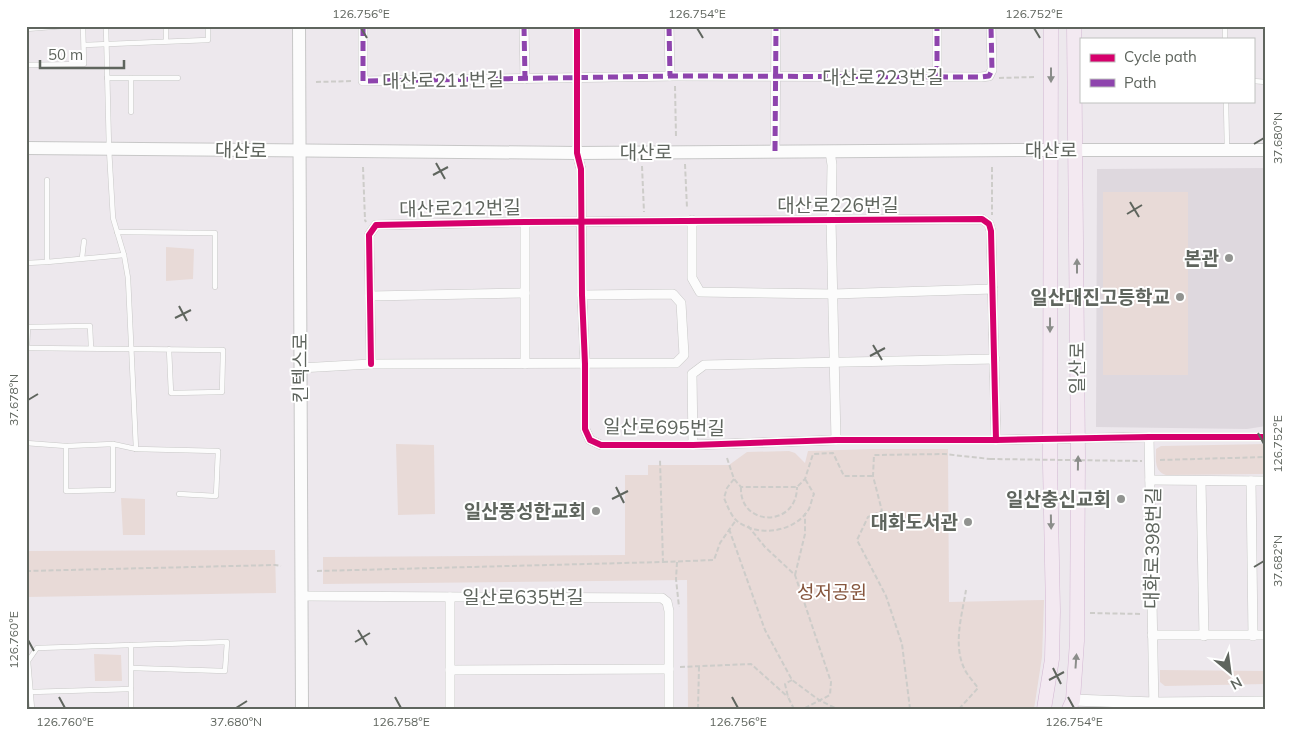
<svg xmlns="http://www.w3.org/2000/svg" width="1292" height="735" font-family="Mulish,'Noto Sans KR',sans-serif">
<rect width="100%" height="100%" fill="#ede8ed"/>
<polygon fill="#ded8de" points="1266,168 1266,426 1247,429 1096,427 1097,169"/>
<g fill="#e8dad7">
<rect x="1103" y="192" width="85" height="183"/>
<polygon points="166,247 194,249 193,279 166,281"/>
<polygon points="396,444 434,445 435,514 398,515"/>
<path d="M1266,444v30l-100,1c-12,-4 -10,-15 -10,-26l5,-3z"/>
<polygon points="873,449 948,449 949,602 1044,600 1042,657 1034,709 688,709 687,580 323,584 323,557 625,555 625,475 648,475 648,465 729,465 747,452 789,451 795,453 805,463 808,451"/>
<polygon points="121,498 145,499 145,535 123,535"/>
<polygon points="275,550 276,593 26,597 26,551"/>
<polygon points="94,654 121,655 122,681 95,681"/>
<polygon points="1160,670 1266,671 1266,684 1165,686 1160,682"/>
</g>
<g fill="none" stroke-linecap="round" stroke-linejoin="round">
<g stroke="#c8c8c7" stroke-width="5.5">
<g id="service">
<polyline points="106,26 109,149 113,218 124,255 128,278 136,449"/>
<polyline points="1225,26 1225,39"/>
<polyline points="26,29 64,26"/>
<polyline points="166,41 166,26"/>
<polyline points="84,45 208,40 208,26"/>
<polyline points="26,65 84,64 83,26"/>
<polyline points="107,78 178,78"/>
<polyline points="1253,81 1266,82"/>
<polyline points="1226,101 1227,149"/>
<polyline points="131,112 131,78"/>
<polyline points="47,180 47,262 124,255"/>
<polyline points="117,232 215,233 215,287"/>
<polyline points="82,258 84,241"/>
<polyline points="26,263 47,262"/>
<polyline points="26,327 90,326 91,348"/>
<path d="M26,348c66,1 131,1 197,2l-1,42 -51,1 -2,-44"/>
<polyline points="27,348 28,327"/>
<polyline points="26,443 66,446 113,444 136,449 218,451 216,496 179,494"/>
<polyline points="66,446 66,491 113,490 113,444"/>
<polyline points="131,645 131,709"/>
<polyline points="26,696 31,692 131,689"/>
<polyline points="32,709 28,661 37,648 227,642 225,671 132,668"/>
</g>
</g>
<g stroke="#c8c8c7" stroke-width="10">
<g id="minor">
<polyline points="363,26 363,81 675,76 981,77 989,76 992,70 991,26"/>
<polyline points="524,26 525,79"/>
<polyline points="577,26 577,153 581,169 582,295 585,364 585,429 590,440 601,445 693,445 836,440 996,440 1149,437 1266,437"/>
<polyline points="669,26 670,76"/>
<polyline points="937,76 937,26"/>
<polyline points="775,151 776,26"/>
<polyline points="830,151 832,165 831,220 836,440"/>
<polyline points="692,220 692,278 700,292 833,294 993,289"/>
<polyline points="525,222 525,364"/>
<polyline points="370,296 525,293"/>
<polyline points="371,364 369,235 376,225 525,222 982,219 989,224 991,231 996,440"/>
<polyline points="300,368 371,364 676,363 684,355 681,303 673,294 582,295"/>
<polyline points="1149,437 1154,709"/>
<polyline points="693,445 692,374 704,365 995,359"/>
<polyline points="1150,480 1266,481"/>
<polyline points="1201,481 1204,636"/>
<polyline points="1251,481 1253,636"/>
<polyline points="302,596 662,598 667,602 669,611 669,709"/>
<polyline points="450,597 450,709"/>
<polyline points="1152,635 1266,635"/>
<polyline points="450,670 669,669"/>
</g>
</g>
<g stroke="#c8c8c7" stroke-width="12">
<polyline id="tertiary" points="1073,700 1154,703 1266,702"/>
</g>
<g stroke="#c7c7c7" stroke-width="14">
<g id="secondary">
<polyline points="299,26 302,709"/>
<polyline points="26,148 577,153 1033,150 1266,150"/>
</g>
</g>
<g stroke="#d3b8d3" stroke-width="15">
<g id="primary">
<polyline points="1044,709 1052,659 1053,611 1050,464 1051,26"/>
<polyline points="1069,709 1073,700 1077,641 1078,456 1074,26"/>
</g>
</g>
<g stroke="#cdccc9" stroke-width="2" stroke-dasharray="5 2.5" stroke-linecap="butt">
<polyline points="999,78 1034,77"/>
<polyline points="316,82 353,81"/>
<polyline points="675,86 676,137"/>
<polyline points="685,164 687,208"/>
<polyline points="642,166 644,212"/>
<polyline points="363,167 365,220 366,222"/>
<polyline points="992,167 992,215"/>
<polyline points="727,458 734,479 741,487 797,487 805,479 813,454 833,453 844,476 873,476"/>
<polyline points="1160,460 1266,457"/>
<path d="M734,479l-7,9 -3,10c3,7 7,18 13,23 22,17 58,11 72,-12 2,-5 3,-11 5,-15l-9,-15"/>
<path d="M741,487c-2,40 56,41 56,0"/>
<polyline points="748,526 765,547 795,575 831,682 830,695 803,709"/>
<polyline points="729,529 765,630 792,680 819,700 837,709"/>
<polyline points="663,562 714,560 720,543 736,520"/>
<polyline points="677,562 676,579 679,607"/>
<polyline points="26,571 275,565 281,566"/>
<polyline points="317,571 663,562 660,460"/>
<polyline points="795,575 805,534 805,513"/>
<polyline points="1090,613 1142,614"/>
<polyline points="680,667 751,664 788,697"/>
<polyline points="792,680 785,684 788,697 794,709"/>
<polyline points="698,709 699,667"/>
<polyline points="910,709 902,644 886,596 857,540 868,517 882,511 873,476 874,455 944,454 990,459"/>
<path d="M959,709l19,-21c-4,-6 -11,-13 -14,-20 -11,-24 -2,-53 2,-78"/>
</g>
<use href="#service" stroke="#fcfcfc" stroke-width="4.5"/>
<use href="#minor" stroke="#fcfcfc" stroke-width="9"/>
<use href="#tertiary" stroke="#fcfcfc" stroke-width="11"/>
<use href="#secondary" stroke="#fcfcfc" stroke-width="12"/>
<use href="#primary" stroke="#f3e9f1" stroke-width="14"/>
<polyline stroke="#cdccc9" stroke-width="2" stroke-dasharray="5 2.5" stroke-linecap="butt" points="990,459 1142,461"/>
<g stroke="#8e44ad" stroke-width="5" stroke-dasharray="10 5" stroke-linecap="butt">
<polyline points="363,26 363,81 675,76 981,77 989,76 992,70 991,26"/>
<polyline points="524,26 525,79"/>
<polyline points="669,26 670,76"/>
<polyline points="937,76 937,26"/>
<polyline points="775,151 776,26"/>
</g>
<g stroke="#fff" stroke-width="9">
<g id="cycleway">
<polyline points="577,26 577,153 581,169 582,295 585,364 585,429 590,440 601,445 693,445 836,440 996,440 1149,437 1266,437"/>
<polyline points="371,364 369,235 376,225 525,222 982,219 989,224 991,231 996,440"/>
</g>
</g>
<use href="#cycleway" stroke="#d6006c" stroke-width="6"/>
</g>
<defs><path id="oneway-solid" d="M-6-.8H1V-3.2L6.5 0L1 3.2V.8H-6Z" transform="scale(1.25)"/></defs>
<g fill="#8b8d8a">
<use href="#oneway-solid" transform="translate(1051 75) rotate(90)"/>
<use href="#oneway-solid" transform="translate(1077 266) rotate(-90)"/>
<use href="#oneway-solid" transform="translate(1050 325) rotate(90)"/>
<use href="#oneway-solid" transform="translate(1078 463) rotate(-89)"/>
<use href="#oneway-solid" transform="translate(1051 522) rotate(89)"/>
<use href="#oneway-solid" transform="translate(1076 661) rotate(-86)"/>
</g>
<path fill="none" stroke="#5f655e" stroke-width="2" d="M361,28l6,10M697,28l6,10M1034,28l6,10M1254,144l10,-6M436,163l9,16M433,175l15,-8M1130,202l9,15M1127,214l15,-9M179,306l8,15M175,318l16,-8M873,345l9,15M870,356l15,-8M28,400l10,-6M1258,433l6,11M616,487l8,16M612,499l16,-8M1254,567l10,-6M358,630l9,15M28,640l6,11M355,642l15,-9M1053,668l8,16M1049,680l15,-8M59,697l6,11M395,697l6,11M732,697l6,11M1068,697l6,11M236,708l11,-7"/>
<g fill="#919390" stroke="#fff" stroke-width="2">
<circle cx="1229" cy="258" r="5"/>
<circle cx="1180" cy="297" r="5"/>
<circle cx="1121" cy="499" r="5"/>
<circle cx="596" cy="511" r="5"/>
<circle cx="968" cy="522" r="5"/>
</g>
<g text-anchor="middle" dominant-baseline="central" stroke-width="4" stroke-linejoin="round" paint-order="stroke">
<g font-size="19" fill="#5f655e" stroke="#fff">
<text x="883" y="77">대산로223번길</text>
<text transform="translate(443 80) rotate(-1)">대산로211번길</text>
<text transform="translate(241 150) rotate(1)">대산로</text>
<text x="1051" y="150">대산로</text>
<text x="646" y="152">대산로</text>
<text x="838" y="205">대산로226번길</text>
<text transform="translate(460 208) rotate(-1)">대산로212번길</text>
<text transform="translate(300 368) rotate(-90)">킨텍스로</text>
<text transform="translate(1077 368) rotate(-90)">일산로</text>
<text transform="translate(664 427) rotate(1)">일산로695번길</text>
<text transform="translate(1152 548) rotate(-89)">대화로398번길</text>
<text x="523" y="597">일산로635번길</text>
</g>
<g font-size="19" font-weight="bold" fill="#5f655e" stroke="#fff" text-anchor="end">
<text x="1219" y="258">본관</text>
<text x="1170" y="297">일산대진고등학교</text>
<text x="1111" y="499">일산충신교회</text>
<text x="586" y="511">일산풍성한교회</text>
<text x="958" y="522">대화도서관</text>
</g>
<g font-size="19" fill="#85553d" stroke="#fff">
<text x="832" y="592">성저공원</text>
</g>
</g>
<rect width="1292" height="735" fill="none" stroke="#ffffff" stroke-width="55"/>
<rect x="1080" y="38" width="175" height="65" fill="#ffffff" stroke="#bfc1bf"/>
<rect x="1090" y="54" width="25" height="8" fill="#d6006c" stroke="#bfc1bf"/>
<text x="1124" y="62" font-size="15" fill="#5f655e">Cycle path</text>
<rect x="1090" y="79" width="25" height="8" fill="#8e44ad" stroke="#bfc1bf"/>
<text x="1124" y="88" font-size="15" fill="#5f655e">Path</text>
<g transform="translate(1230 672) rotate(151)" stroke="#ffffff" stroke-width="4" paint-order="stroke">
<path d="M0-4L9 19L0 12L-9 19Z" fill="#5f655e"/>
<text y="-8" font-size="14" font-weight="bold" text-anchor="middle" fill="#5f655e">N</text>
</g>
<path d="M40 60v8h84v-8" fill="none" stroke="#5f655e" stroke-width="2.5"/>
<text x="48" y="60" font-size="15" fill="#5f655e" stroke="#ffffff" stroke-width="4" paint-order="stroke">50 m</text>
<rect x="28" y="28" width="1236" height="680" fill="none" stroke="#5f655e" stroke-width="2"/>
<g font-size="12" text-anchor="middle" fill="#5f655e">
<text x="361" y="18">126.756°E</text>
<text x="697" y="18">126.754°E</text>
<text x="1034" y="18">126.752°E</text>
<text transform="translate(1278 138) rotate(-90)" y="4">37.680°N</text>
<text transform="translate(14 400) rotate(-90)" y="4">37.678°N</text>
<text transform="translate(1278 444) rotate(-90)" y="4">126.752°E</text>
<text transform="translate(1278 561) rotate(-90)" y="4">37.682°N</text>
<text transform="translate(14 640) rotate(-90)" y="4">126.760°E</text>
<text x="65" y="726">126.760°E</text>
<text x="236" y="726">37.680°N</text>
<text x="401" y="726">126.758°E</text>
<text x="738" y="726">126.756°E</text>
<text x="1074" y="726">126.754°E</text>
</g>
</svg>
